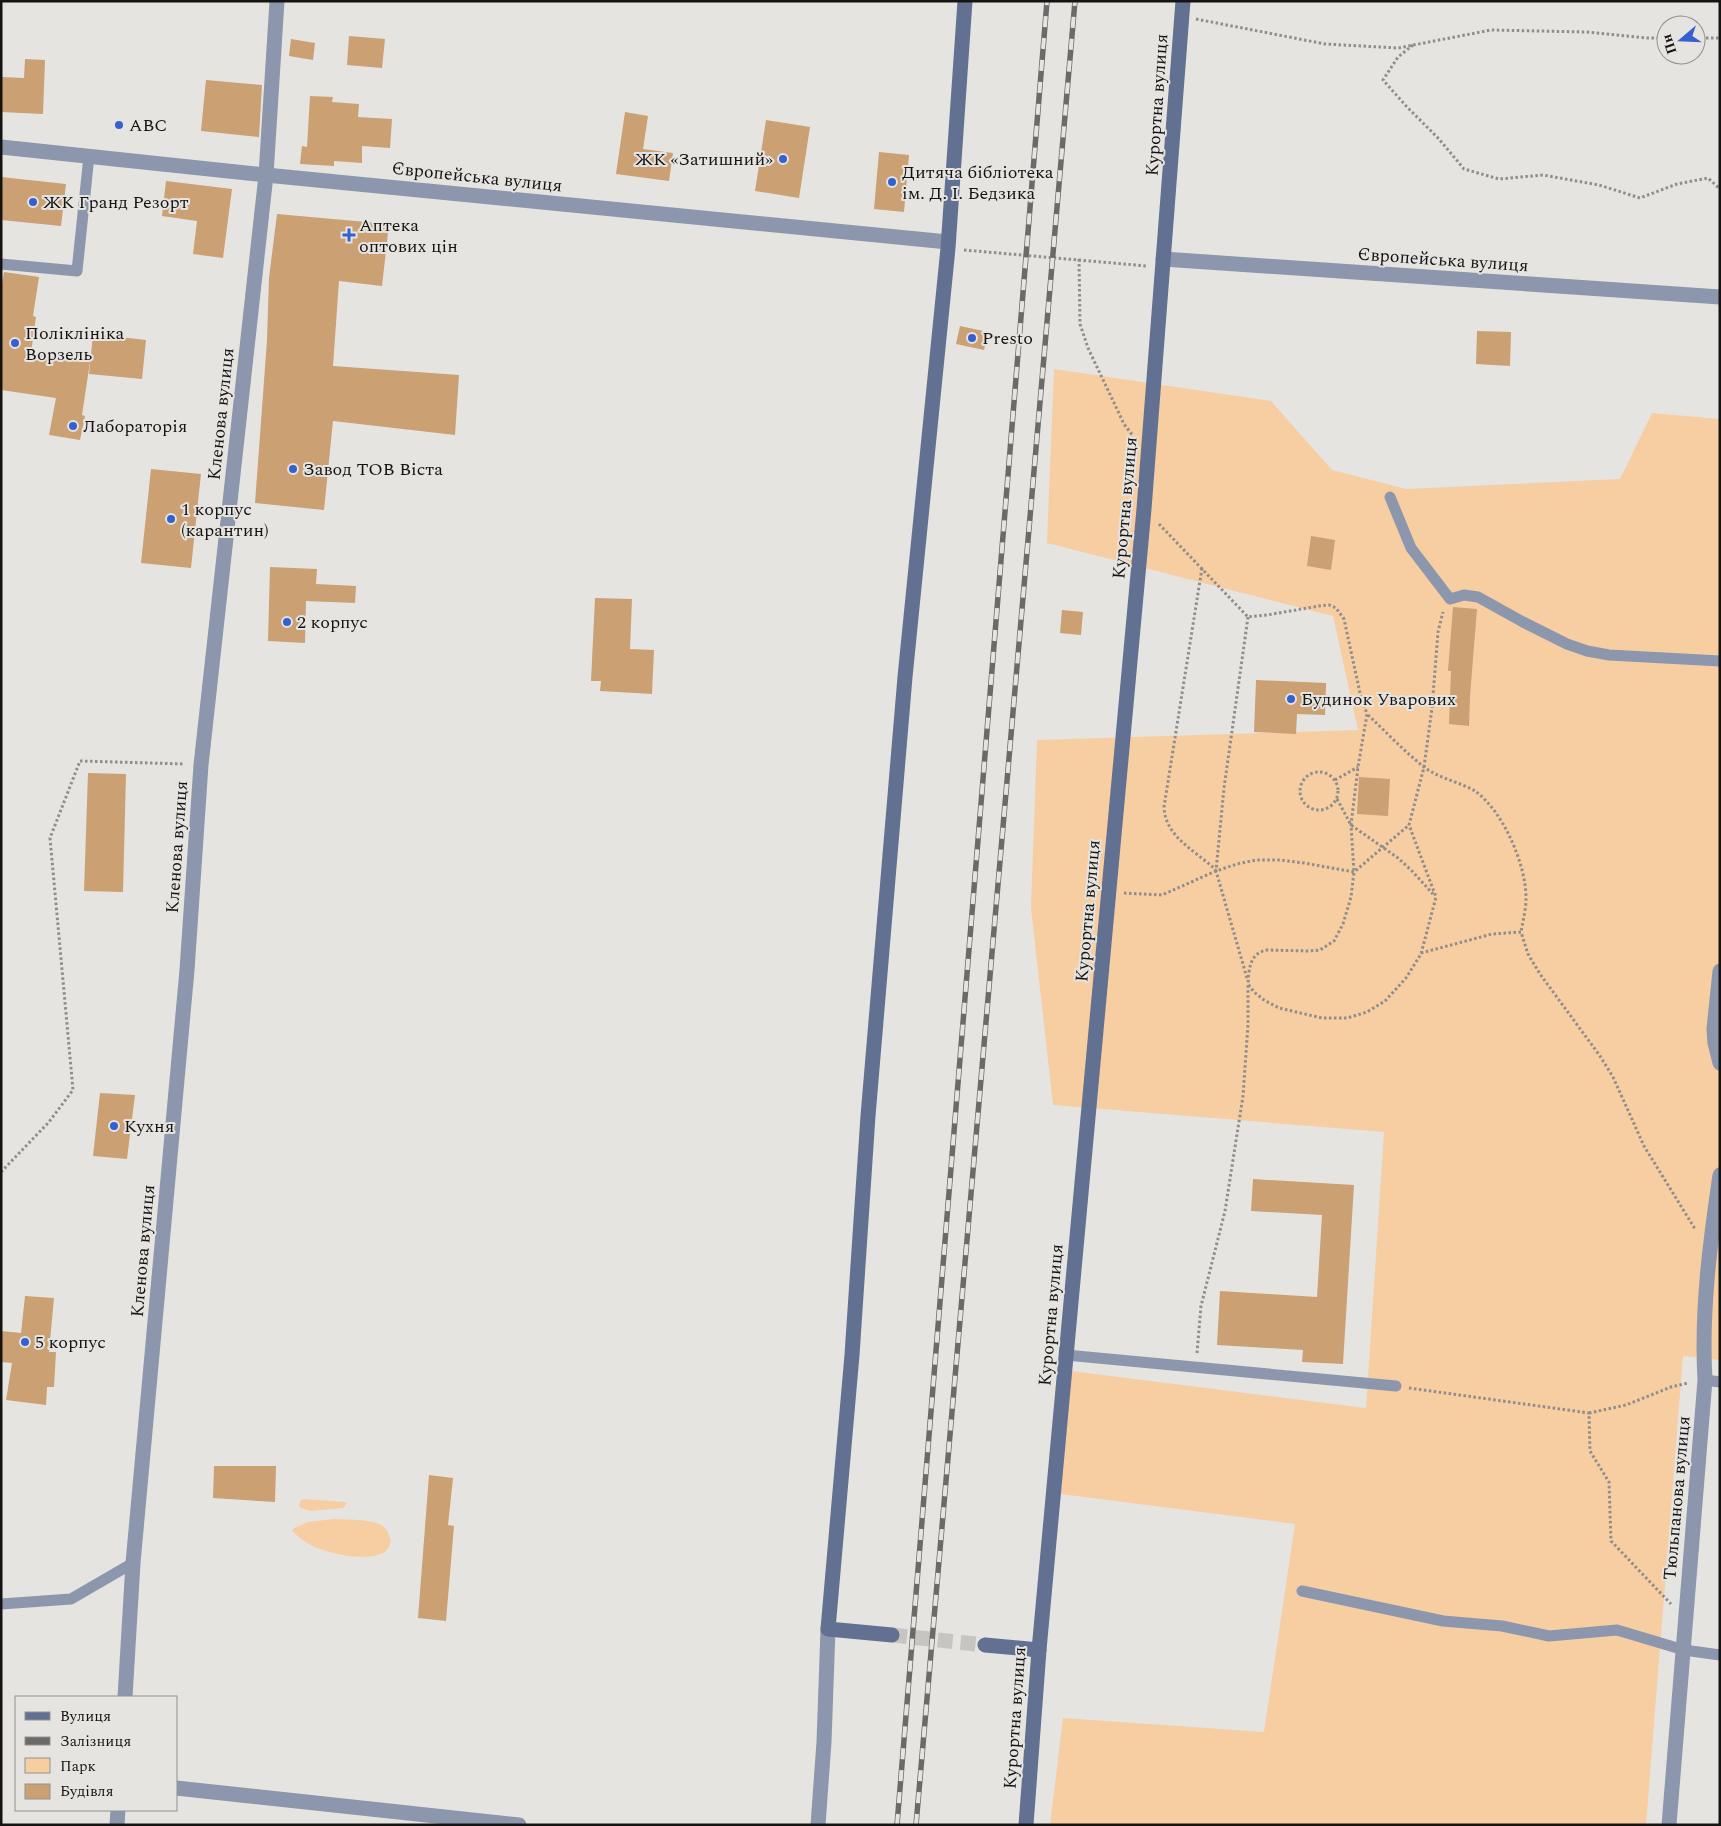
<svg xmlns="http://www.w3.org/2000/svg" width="1721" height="1826" font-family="Spectral,serif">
<rect width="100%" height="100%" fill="#e6e4e1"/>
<g fill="#f7cda2">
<polygon points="1054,369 1271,401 1332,470 1406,489 1620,479 1652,413 1720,419 1720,1360 1683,1356 1646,1825 1050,1825 1063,1718 1264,1732 1295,1524 1053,1493 1071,1371 1366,1408 1384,1132 1053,1105 1031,908 1037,740 1358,730 1333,616 1047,543"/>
<polygon points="304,1499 344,1502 347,1503 343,1508 311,1511 300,1508 299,1505 301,1500"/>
<path d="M334,1519c12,1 44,-1 52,10 2,3 3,8 5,11 -1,4 -2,8 -5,11 -16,13 -63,2 -79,-8 -5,-3 -10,-8 -15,-12l2,-3 14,-6z"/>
</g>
<g fill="#cba073">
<polygon points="349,36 385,39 382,68 347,65"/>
<polygon points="291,39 315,43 313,60 289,56"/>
<polygon points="25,59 45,60 43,114 1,112 1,77 24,78"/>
<polygon points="206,80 262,85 259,137 201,131"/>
<polygon points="310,96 333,97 332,102 359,104 358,117 392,119 390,148 362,146 362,163 334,161 334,166 300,164 302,146 307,147"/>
<polygon points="625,112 648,116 643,149 673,153 669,181 616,174"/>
<polygon points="766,120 810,127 799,198 755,191"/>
<polygon points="879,152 909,155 904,212 874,209"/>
<polygon points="1,177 66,184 61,226 1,220"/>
<polygon points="166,181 232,189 223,258 193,254 197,221 162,216"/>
<polygon points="277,214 389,224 382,286 339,281 333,366 459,375 455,435 333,421 324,510 255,503 267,340 269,278"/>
<polygon points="4,272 39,277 33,316 36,317 31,353 90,362 82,415 85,416 80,440 49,435 56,398 1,390 1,289"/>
<polygon points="960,326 988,332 984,350 956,344"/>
<polygon points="1477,331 1511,332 1510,366 1476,364"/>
<polygon points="93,334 146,340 142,379 89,374"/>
<polygon points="151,469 201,474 191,568 141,563"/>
<polygon points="1311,536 1335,540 1331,570 1307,566"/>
<polygon points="270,567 317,569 316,584 356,586 355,603 306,601 305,643 268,641"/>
<polygon points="595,598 632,599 630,649 654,650 652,694 600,691 601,681 591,681"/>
<polygon points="1453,607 1477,609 1470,696 1469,726 1449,724 1451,671 1448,671"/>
<polygon points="1062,610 1083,612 1081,635 1060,633"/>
<polygon points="1256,680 1326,683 1325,715 1297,714 1296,734 1254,732"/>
<polygon points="88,773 126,774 123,892 84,891"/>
<polygon points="1359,777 1390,779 1388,816 1357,814"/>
<polygon points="100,1093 135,1095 127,1159 93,1156"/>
<polygon points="1253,1179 1354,1185 1343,1364 1302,1362 1303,1350 1217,1345 1220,1291 1317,1297 1322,1215 1251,1211"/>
<polygon points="25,1296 54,1298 49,1352 56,1352 54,1387 47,1387 46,1405 6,1400 12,1363 1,1362 1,1331 21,1333"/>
<polygon points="214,1466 276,1466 275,1502 213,1498"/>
<polygon points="429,1475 453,1478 448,1525 454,1526 446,1621 418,1618"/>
</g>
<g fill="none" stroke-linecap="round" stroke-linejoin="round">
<polyline stroke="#c7c5c2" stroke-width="15" stroke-dasharray="15 8" stroke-linecap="butt" points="892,1635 985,1645"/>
<g stroke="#8f8e8c" stroke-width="3" stroke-dasharray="2.5 2.5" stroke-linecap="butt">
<polyline points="1196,19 1325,44 1398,48 1491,30 1586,32 1646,38 1666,38"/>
<polyline points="1696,38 1720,38"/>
<polyline points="1413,45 1398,57 1383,80 1407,107 1439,139 1464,169 1499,179 1543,175 1599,185 1640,198 1677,184 1708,178 1720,189"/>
<polyline points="964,250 1147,266"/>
<polyline points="1079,259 1080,324 1088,348 1124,424 1133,436"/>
<path d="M1159,524l89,93 19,-2 52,-9 10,-1 7,3 8,11 16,74 7,21 -9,53 -7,58 3,47 -3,25 -8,27 -9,17 -14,9 -11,1 -42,-1c-17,3 -18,18 -19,34l6,8 10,8 15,8 43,10h25l20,-6 18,-11 21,-23 15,-24 15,-57 -27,-72 15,-58 8,-59 6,-76 5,-20"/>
<path d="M1202,568l-38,239c1,30 32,44 52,63"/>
<path d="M1368,715c18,17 36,36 56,52 16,12 36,15 51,24 28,20 51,73 51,107 0,11 -3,23 -5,34"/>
<circle cx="1319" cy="791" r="19"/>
<polyline points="1335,780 1358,767"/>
<polyline points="1337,799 1351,825 1398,858 1412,871 1433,894"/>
<polyline points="1124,893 1162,895 1216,871 1237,864 1256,860 1280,860 1304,863 1354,872 1409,825"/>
<polyline points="1421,953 1492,934 1521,932 1528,954 1540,974 1600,1056 1613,1077 1644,1146 1695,1229"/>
<polyline points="1247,978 1216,871 1224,788 1248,617"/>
<polyline points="1,1172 49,1122 73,1090 50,838 80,761 185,764"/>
<polyline points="1197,1353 1201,1306 1225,1211 1243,1096 1248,1025 1248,984"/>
<polyline points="1409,1388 1589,1413 1590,1451 1609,1482 1611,1541 1671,1604"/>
<polyline points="1589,1413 1626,1405 1671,1387 1688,1383"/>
</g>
<g stroke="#8c97ad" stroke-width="11">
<polyline points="1,264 77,271 89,156"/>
<polyline points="1390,497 1411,548 1450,599 1464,595 1478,597 1523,622 1567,644 1587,651 1609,655 1720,661"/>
<polyline points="1066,1355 1396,1386"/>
<polyline points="1705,1380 1720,1382"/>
<polyline points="1302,1591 1443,1621 1502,1626 1549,1636 1617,1630 1684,1650 1720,1655"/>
<polyline points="1,1604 71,1599 133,1563"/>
</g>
<g stroke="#8c97ad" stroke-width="15">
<polyline points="1,147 266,175 948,242"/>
<polyline points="1163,259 1720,297"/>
<polyline points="1720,971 1714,1029 1715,1043 1720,1063"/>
<polyline points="125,1697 133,1563 187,970 201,765 266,175 277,1"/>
<polyline points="176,1788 519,1825"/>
<polyline points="117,1825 118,1810"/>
<polyline points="818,1825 824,1742 828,1629"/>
<path d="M1669,1825l36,-445c-4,-69 5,-137 15,-205"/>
</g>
<g stroke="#627192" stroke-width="15">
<polyline points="892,1635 828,1629 852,1355 868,1116 905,677 948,248 965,1"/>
<polyline points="985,1645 1039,1650"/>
<polyline points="1026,1825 1039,1650 1144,509 1183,1"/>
</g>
<g stroke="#6c6a68" stroke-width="5.5">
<g id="rail">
<polyline points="897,1825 1047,1"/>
<polyline points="916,1825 1075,1"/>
</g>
</g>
<use href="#rail" stroke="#e6e4e1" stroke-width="4" stroke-dasharray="11" stroke-linecap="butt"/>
</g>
<g fill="#3560d0" stroke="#e6e4e1" stroke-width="2">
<circle cx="119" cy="125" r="5"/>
<circle cx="783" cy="159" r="5"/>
<circle cx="892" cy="182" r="5"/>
<circle cx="33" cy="202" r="5"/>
<path d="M346.5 227.5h5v5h5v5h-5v5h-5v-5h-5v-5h5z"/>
<circle cx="972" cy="338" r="5"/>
<circle cx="15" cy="343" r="5"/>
<circle cx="73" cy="426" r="5"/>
<circle cx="293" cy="469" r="5"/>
<circle cx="171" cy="519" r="5"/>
<circle cx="287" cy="622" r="5"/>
<circle cx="1291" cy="699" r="5"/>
<circle cx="114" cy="1126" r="5"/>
<circle cx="25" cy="1342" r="5"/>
</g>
<g text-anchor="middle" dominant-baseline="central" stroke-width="4" stroke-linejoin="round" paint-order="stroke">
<g font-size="18" fill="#151413" stroke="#e6e4e1">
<text transform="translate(1157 105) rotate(-86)">Курортна вулиця</text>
<text transform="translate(477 177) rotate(6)">Європейська вулиця</text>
<text transform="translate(1443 260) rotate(4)">Європейська вулиця</text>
<text transform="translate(221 414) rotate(-84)">Кленова вулиця</text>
<text transform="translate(1125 508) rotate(-85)">Курортна вулиця</text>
<text transform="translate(177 847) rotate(-86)">Кленова вулиця</text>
<text transform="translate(1088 911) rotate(-85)">Курортна вулиця</text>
<text transform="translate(143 1251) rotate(-85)">Кленова вулиця</text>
<text transform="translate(1051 1315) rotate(-85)">Курортна вулиця</text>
<text transform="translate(1677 1498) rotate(-85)">Тюльпанова вулиця</text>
<text transform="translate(1015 1718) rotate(-86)">Курортна вулиця</text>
</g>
<g font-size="18" fill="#151413" stroke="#e6e4e1" text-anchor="start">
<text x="129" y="125">ABC</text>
<text x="773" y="159" text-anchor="end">ЖК «Затишний»</text>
<text x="902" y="172">Дитяча бібліотека<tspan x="902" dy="21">ім. Д. І. Бедзика</tspan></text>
<text x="43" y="202">ЖК Гранд Резорт</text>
<text x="359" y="225">Аптека<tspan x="359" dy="21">оптових цін</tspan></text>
<text x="25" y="333">Поліклініка<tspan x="25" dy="21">Ворзель</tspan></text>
<text x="982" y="338">Presto</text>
<text x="83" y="426">Лабораторія</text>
<text x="303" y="469">Завод ТОВ Віста</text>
<text x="181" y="509">1 корпус<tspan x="181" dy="21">(карантин)</tspan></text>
<text x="297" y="622">2 корпус</text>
<text x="1301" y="699">Будинок Уварових</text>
<text x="124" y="1126">Кухня</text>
<text x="35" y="1342">5 корпус</text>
</g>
</g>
<rect width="1721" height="1826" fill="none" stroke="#151413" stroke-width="5"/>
<rect x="15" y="1696" width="162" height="115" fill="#e6e4e1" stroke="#92918f"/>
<rect x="25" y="1712" width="25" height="8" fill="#627192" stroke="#92918f"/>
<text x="60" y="1721" font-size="15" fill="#151413">Вулиця</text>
<rect x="25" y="1737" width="25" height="8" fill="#6c6a68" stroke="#92918f"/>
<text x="60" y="1746" font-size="15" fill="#151413">Залізниця</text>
<rect x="25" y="1758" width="25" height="15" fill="#f7cda2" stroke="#92918f"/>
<text x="60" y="1771" font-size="15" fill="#151413">Парк</text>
<rect x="25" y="1784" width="25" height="15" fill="#cba073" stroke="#92918f"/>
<text x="60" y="1796" font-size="15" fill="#151413">Будівля</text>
<g transform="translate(1681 40) rotate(251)"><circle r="24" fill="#e6e4e1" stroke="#92918f"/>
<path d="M0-4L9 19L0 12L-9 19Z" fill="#3560d0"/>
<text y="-8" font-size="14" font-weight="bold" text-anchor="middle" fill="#151413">Пн</text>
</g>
</svg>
